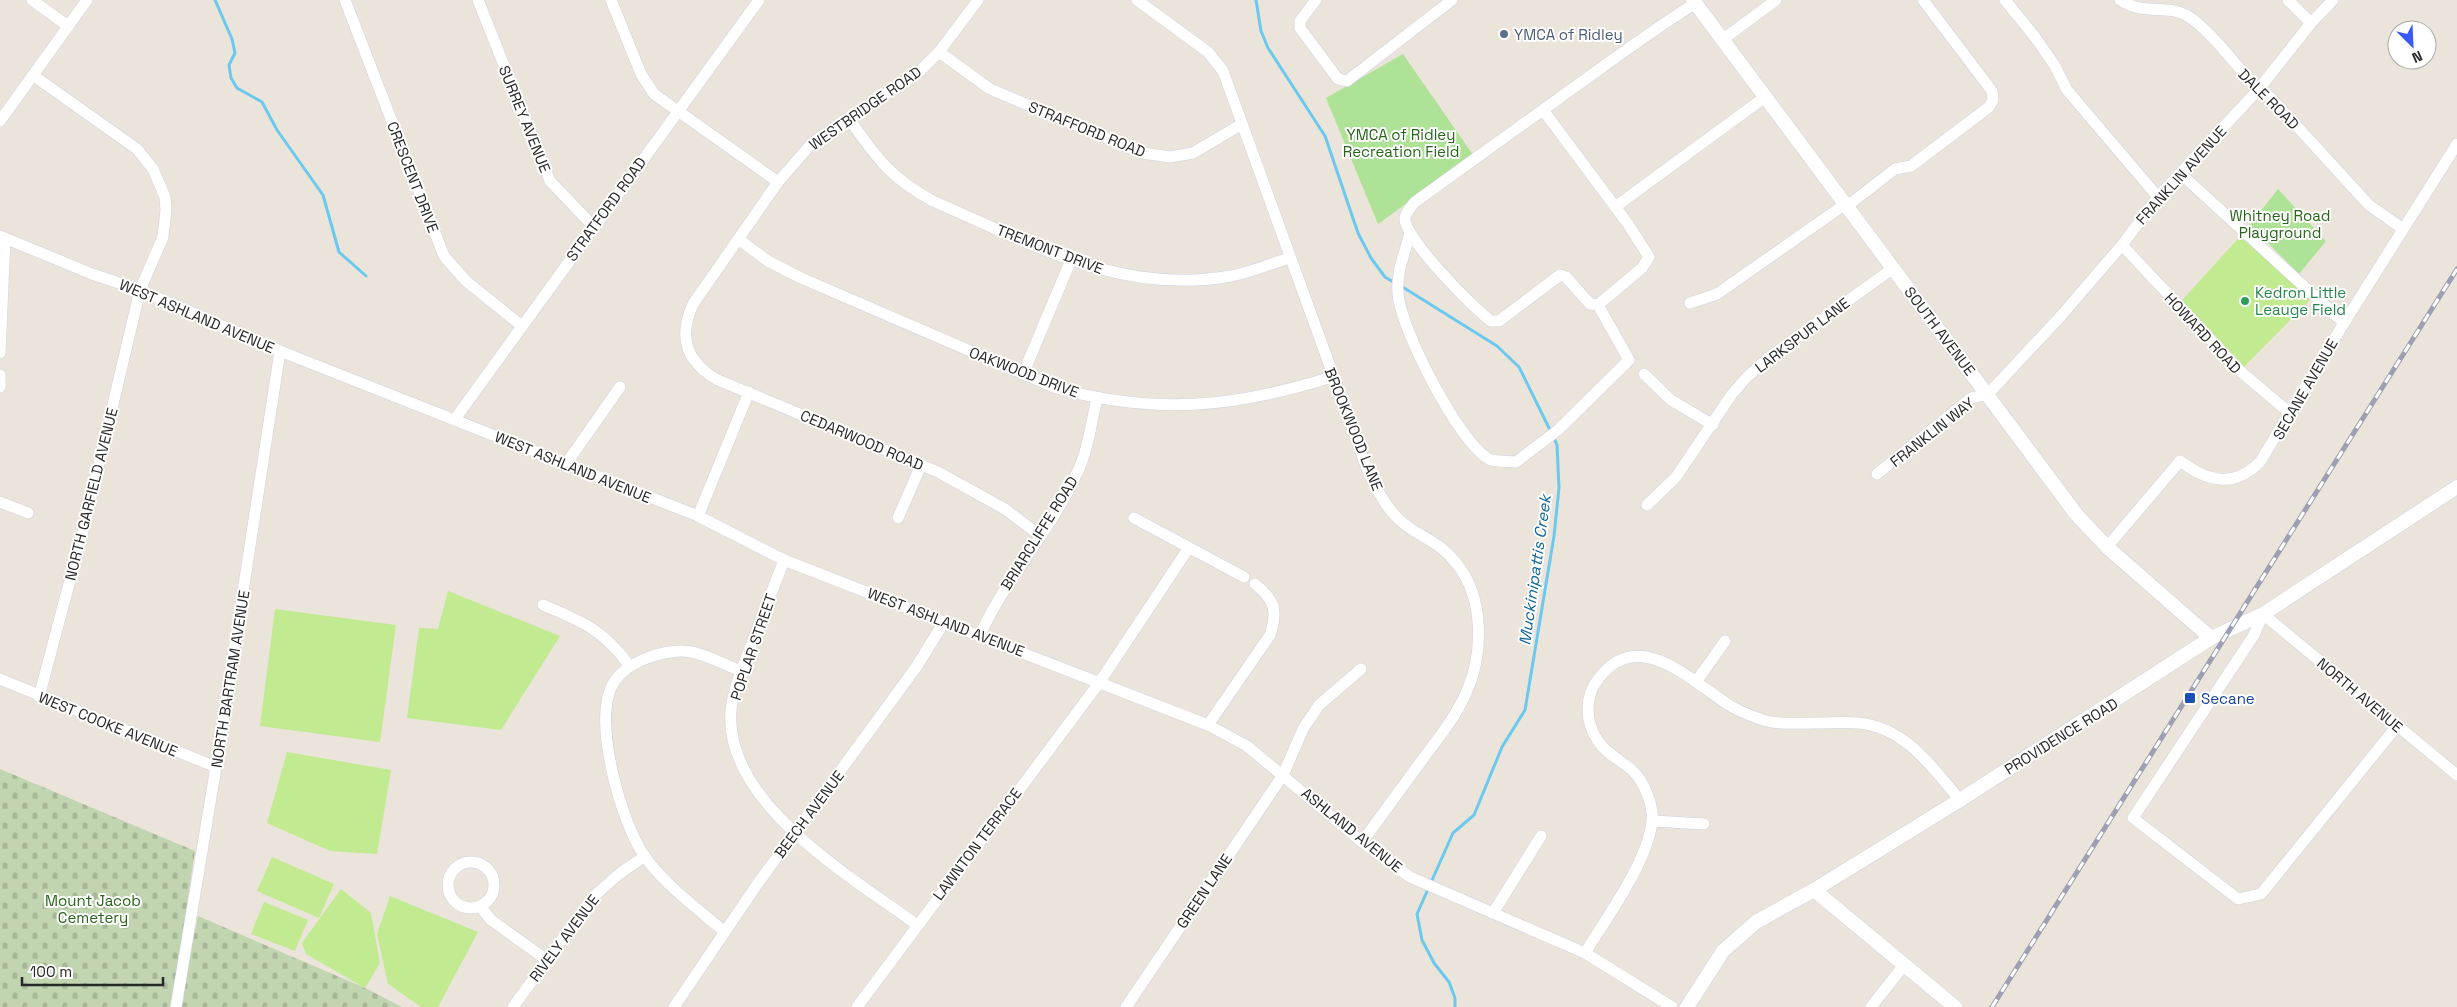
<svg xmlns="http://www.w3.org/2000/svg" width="2457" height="1007" font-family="'Space Grotesk',sans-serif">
<defs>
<pattern id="cemetery-stones" width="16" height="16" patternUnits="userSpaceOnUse" patternTransform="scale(1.25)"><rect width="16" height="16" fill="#c2d5b1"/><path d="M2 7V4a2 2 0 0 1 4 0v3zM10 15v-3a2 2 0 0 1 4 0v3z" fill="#a7b798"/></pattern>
</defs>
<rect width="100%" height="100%" fill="#ebe4da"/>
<polygon fill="url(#cemetery-stones)" points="0,769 195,851 180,951 190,954 198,916 365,988 402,1007 0,1007"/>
<g fill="#aee296">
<polygon points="1403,54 1473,155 1378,224 1326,98"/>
<polygon points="2278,189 2326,241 2299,274 2250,225"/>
</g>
<g fill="#c2ea91">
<polygon points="2244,232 2314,296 2240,371 2177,306"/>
<polygon points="448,591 560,636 501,730 407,718 419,628 438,629"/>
<polygon points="275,609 396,625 380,742 260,726"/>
<polygon points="287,752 391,770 377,854 330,851 267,823"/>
<polygon points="272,857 334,884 319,918 257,891"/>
<polygon points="341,889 371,913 380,963 365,988 306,954 302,943"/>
<polygon points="390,896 478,932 438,1007 421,1007 388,984 377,934"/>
<polygon points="264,902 308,920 295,951 251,934"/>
</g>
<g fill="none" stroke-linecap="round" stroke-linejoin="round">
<g stroke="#6cc9ee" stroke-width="3">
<polyline points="215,0 232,39 235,53 229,65 231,78 237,88 262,102 277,130 323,195 339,252 366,276"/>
<polyline points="1256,0 1261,31 1268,48 1325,136 1358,233 1371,258 1385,277 1395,283"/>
<polyline points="1401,286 1497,346 1519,367 1551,432"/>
<polyline points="1455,1007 1455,998 1449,982 1434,963 1422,940 1417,914 1453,833 1474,815 1502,747 1525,710 1554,536 1559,488 1557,445 1554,438"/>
</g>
<g stroke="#cfd2e2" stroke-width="12">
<g id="minor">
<polyline points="32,0 68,26"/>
<polyline points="345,0 444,256 466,281 522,326"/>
<polyline points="478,0 550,181 593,226"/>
<polyline points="611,0 641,74 654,94 778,182"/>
<path d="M978,0l-39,52 -20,20 -106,70 -35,40 -85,122c-15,33 -7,58 25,76l220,92 67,37 34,26"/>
<path d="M1137,0l71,52 15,19 146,403c9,17 18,36 34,49 20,16 36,18 54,41 27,34 27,90 9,129 -10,23 -26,43 -41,63 -21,29 -42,57 -63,86"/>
<polyline points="1316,0 1300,21 1300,28 1338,79 1347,81 1452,0"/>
<polyline points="2005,0 2035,37 2055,66 2067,90 2158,197"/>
<path d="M2120,0c24,16 46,4 66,15 24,14 53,54 72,75l12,7 99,108 34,24"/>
<polyline points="2288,0 2311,23"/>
<polyline points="1722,40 1776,0"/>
<polyline points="939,52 990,89 1142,153 1170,157 1193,153 1242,124"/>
<polyline points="34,76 137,149 153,169 165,197 166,210 163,237 140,290 83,531 39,697"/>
<path d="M1543,110l85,114 21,33 -7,11 -44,37 -8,-1 -24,-27 -6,-2 -61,46h-8c-17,-12 -88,-84 -86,-103 1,-6 6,-11 10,-16 62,-45 124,-90 186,-134 31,-22 62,-45 95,-65"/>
<path d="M849,119c27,38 41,59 84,82 97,42 188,95 298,75 20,-4 39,-12 58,-18"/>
<polyline points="0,121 87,0"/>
<polyline points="2181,174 2344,323"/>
<polyline points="1615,207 1765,97"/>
<polyline points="1846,207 1895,169 1911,166 1989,107 1993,100 1992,91 1923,0"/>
<path d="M1410,233c-5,19 -14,41 -12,60 2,35 61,150 91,166 6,3 19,2 27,3l42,-32 71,-70 -31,-55"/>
<polyline points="0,236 92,274 140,290 280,351 698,516 784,560 1208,725 1247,746 1362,842 1410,877 1585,953 1672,1007"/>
<path d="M738,239l30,22 33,17 255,110c101,27 176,20 276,-11"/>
<polyline points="2122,245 2240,371 2291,414"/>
<polyline points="1690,303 1717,294 1844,205"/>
<polyline points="0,353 5,239"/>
<polyline points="1023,374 1071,260"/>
<polyline points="1644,374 1671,400 1713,425"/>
<polyline points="0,375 0,387"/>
<polyline points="455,419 759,0"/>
<polyline points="566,464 620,387"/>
<polyline points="1877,474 1971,398 1988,394 2060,317 2122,245 2158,197 2258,90 2311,23 2333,0"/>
<polyline points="0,502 28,513"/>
<polyline points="1647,505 1676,477 1732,394 1746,378 1767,359 1892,269"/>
<polyline points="698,516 749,392"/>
<polyline points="898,518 921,465"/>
<polyline points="1134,518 1244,577"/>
<path d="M2107,547l73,-86c28,21 54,27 80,1l84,-139 113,-179"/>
<path d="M784,560c-10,27 -21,54 -31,81 -9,22 -19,45 -22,69 -8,93 121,167 186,215"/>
<path d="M543,605c40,17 59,24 86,60"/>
<path d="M980,635c26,-58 71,-104 97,-162 11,-22 14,-50 20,-74"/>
<polyline points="0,679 216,767"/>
<polyline points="1696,682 1725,641"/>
<path d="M1208,725l62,-90c8,-24 5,-35 -15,-51"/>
<polyline points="2397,726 2261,894 2238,899 2133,818 2254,635 2263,614 2457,775"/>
<polyline points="1653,821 1704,824"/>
<circle cx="471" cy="885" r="23"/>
<polyline points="480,906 491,920 547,960"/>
<polyline points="1493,913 1541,836"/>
<path d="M725,932c-27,-23 -59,-46 -80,-75 -24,-35 -48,-124 -36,-164 6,-19 21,-28 38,-35 14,-5 29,-9 44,-6 17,3 34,13 50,19"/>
<path d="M1585,953c22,-36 62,-90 67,-131 2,-16 -8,-41 -20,-52 -10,-9 -26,-16 -34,-29 -13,-19 -14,-45 1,-63 40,-52 92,3 130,27 9,6 20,10 31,14 15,6 39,4 56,4 14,0 28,-1 42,0 47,4 74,44 102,77"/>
<polyline points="176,1007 216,767 280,351"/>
<polyline points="513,1007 593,897 619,874 645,856"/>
<polyline points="674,1007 756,886 917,666 944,622"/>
<polyline points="857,1007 1099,683 1188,549"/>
<polyline points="1126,1007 1283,775 1303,729 1319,705 1361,669"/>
<polyline points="1871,1007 1904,965"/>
</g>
</g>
<g stroke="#cfd2e2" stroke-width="15">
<g id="tertiary">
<polyline points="1693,0 2076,514 2107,547 2211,638"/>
<polyline points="1814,890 1955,1007"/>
<polyline points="1687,1007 1723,951 1756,922 1814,890 1960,800 2211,638 2263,614 2457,487"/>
</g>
</g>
<use href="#minor" stroke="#fff" stroke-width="11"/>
<use href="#tertiary" stroke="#fff" stroke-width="14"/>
<g stroke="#9da0b3" stroke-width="5">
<polyline id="rail" points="1992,1007 2457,269"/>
</g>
<use href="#rail" stroke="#fff" stroke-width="3" stroke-dasharray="9" stroke-linecap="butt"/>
</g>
<circle fill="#5c6f8a" stroke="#fff" stroke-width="2" cx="1504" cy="34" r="5"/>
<circle fill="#2e9e5b" stroke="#fff" stroke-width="2" cx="2245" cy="301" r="5"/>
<rect fill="#1a4fb4" stroke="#fff" stroke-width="2" x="2184" y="692" width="12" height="12" rx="2.5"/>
<g text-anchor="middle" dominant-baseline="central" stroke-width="4" stroke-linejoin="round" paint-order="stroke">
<g font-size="15" fill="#4e5e75" stroke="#fff" text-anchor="start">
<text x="1514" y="34">YMCA of Ridley</text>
</g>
<g font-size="15" fill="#282828" stroke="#fff">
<text transform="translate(2269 99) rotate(45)">DALE ROAD</text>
<text transform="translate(865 108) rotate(-35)">WESTBRIDGE ROAD</text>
<text transform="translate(525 119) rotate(68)">SURREY AVENUE</text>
<text transform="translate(1087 129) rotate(22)">STRAFFORD ROAD</text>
<text transform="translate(2181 175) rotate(-48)">FRANKLIN AVENUE</text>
<text transform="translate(413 177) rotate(69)">CRESCENT DRIVE</text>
<text transform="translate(606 209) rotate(-54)">STRATFORD ROAD</text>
<text transform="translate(1050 249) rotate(21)">TREMONT DRIVE</text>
<text transform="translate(197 316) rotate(23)">WEST ASHLAND AVENUE</text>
<text transform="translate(1940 331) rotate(53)">SOUTH AVENUE</text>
<text transform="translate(2203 333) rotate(47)">HOWARD ROAD</text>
<text transform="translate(1802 335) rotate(-37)">LARKSPUR LANE</text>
<text transform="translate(1024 372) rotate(21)">OAKWOOD DRIVE</text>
<text transform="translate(2305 389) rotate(-60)">SECANE AVENUE</text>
<text transform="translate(1354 429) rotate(68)">BROOKWOOD LANE</text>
<text transform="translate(1932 432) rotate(-38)">FRANKLIN WAY</text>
<text transform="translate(862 440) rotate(23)">CEDARWOOD ROAD</text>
<text transform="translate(573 467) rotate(22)">WEST ASHLAND AVENUE</text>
<text transform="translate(91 494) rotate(-76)">NORTH GARFIELD AVENUE</text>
<text transform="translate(1039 533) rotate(-58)">BRIARCLIFFE ROAD</text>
<text transform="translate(946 622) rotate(21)">WEST ASHLAND AVENUE</text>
<text transform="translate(753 647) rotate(-71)">POPLAR STREET</text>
<text transform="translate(230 679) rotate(-81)">NORTH BARTRAM AVENUE</text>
<text transform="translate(2360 695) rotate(40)">NORTH AVENUE</text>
<text transform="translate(108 724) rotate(22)">WEST COOKE AVENUE</text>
<text transform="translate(2061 736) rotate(-32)">PROVIDENCE ROAD</text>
<text transform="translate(809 814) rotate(-53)">BEECH AVENUE</text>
<text transform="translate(1352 830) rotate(39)">ASHLAND AVENUE</text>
<text transform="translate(977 844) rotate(-53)">LAWNTON TERRACE</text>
<text transform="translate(1204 891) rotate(-56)">GREEN LANE</text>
<text transform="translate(564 938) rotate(-53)">RIVELY AVENUE</text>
</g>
<g font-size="15" fill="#276519" stroke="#fff">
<text x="1401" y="134">YMCA of Ridley<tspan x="1401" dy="17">Recreation Field</tspan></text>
<text x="2280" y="215">Whitney Road<tspan x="2280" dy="17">Playground</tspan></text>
<text x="93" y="900">Mount Jacob<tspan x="93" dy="17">Cemetery</tspan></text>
</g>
<g font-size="15" fill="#27864d" stroke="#fff" text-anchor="start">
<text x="2255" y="292">Kedron Little<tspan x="2255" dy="17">Leauge Field</tspan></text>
</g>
<g font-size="15" fill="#164399" stroke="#fff" text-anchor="start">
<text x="2201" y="698">Secane</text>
</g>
<g font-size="16" font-style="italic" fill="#0d6598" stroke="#fff">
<text transform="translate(1535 570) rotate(-82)">Muckinipattis Creek</text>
</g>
</g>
<g transform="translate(2412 45) rotate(156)"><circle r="24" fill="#ffffff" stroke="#a9a9a9"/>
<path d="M0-4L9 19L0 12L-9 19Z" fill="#3858fa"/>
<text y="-8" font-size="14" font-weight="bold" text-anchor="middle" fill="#282828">N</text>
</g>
<path d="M22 977v8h141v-8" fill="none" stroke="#282828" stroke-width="2.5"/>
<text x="30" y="977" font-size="15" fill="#282828" stroke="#ffffff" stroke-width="4" paint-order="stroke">100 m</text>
</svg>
